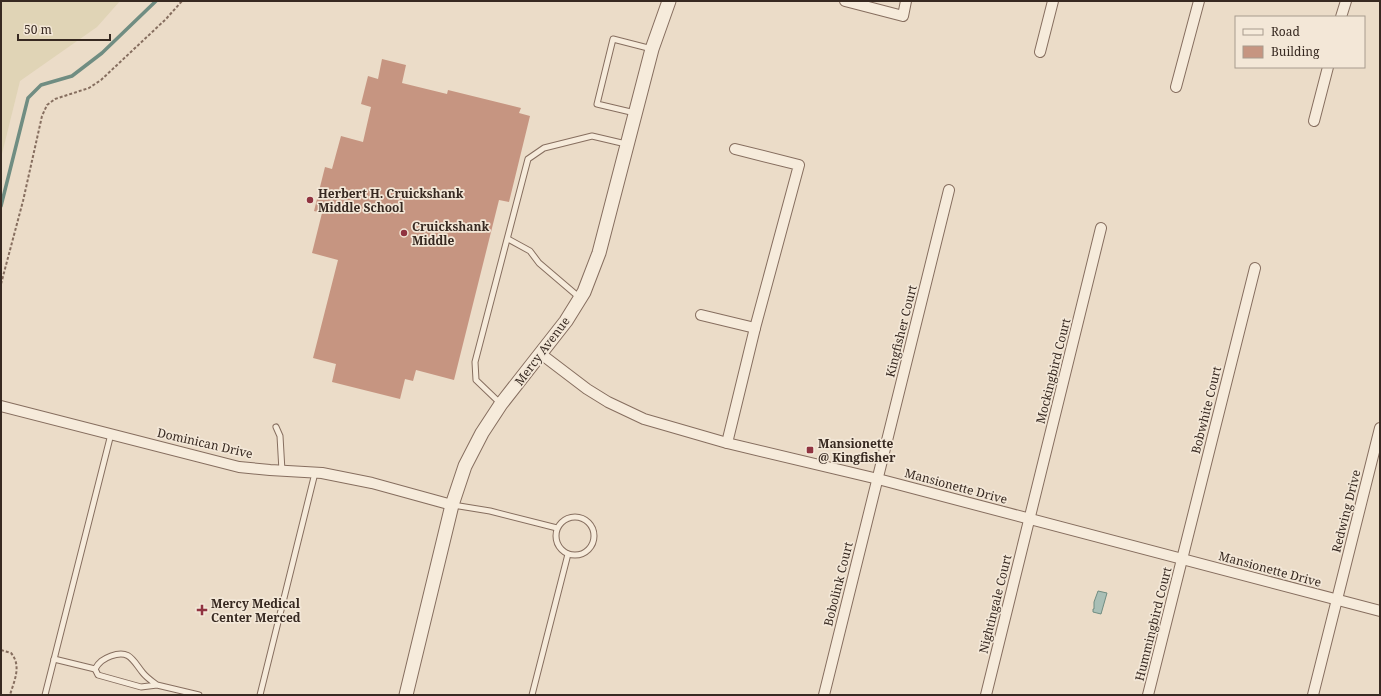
<svg xmlns="http://www.w3.org/2000/svg" width="1381" height="696" font-family="'Noto Serif',serif">
<rect width="100%" height="100%" fill="#ebdcc8"/>
<polygon fill="#e0d4b6" points="1,1 120,1 97,27 20,81 1,158"/>
<polygon fill="#a9bfb6" stroke="#708d82" points="1098,591 1107,593 1101,614 1093,612 1093,609 1094,609 1094,602"/>
<g fill="none" stroke-linecap="round" stroke-linejoin="round">
<polyline stroke="#708d82" stroke-width="3.5" points="1,206 28,98 41,85 72,76 102,53 156,1"/>
</g>
<polygon fill="#c69581" points="382,59 406,65 402,83 447,94 448,90 521,108 519,113 530,116 509,202 499,200 454,380 416,370 413,381 405,379 400,399 332,382 336,364 313,358 338,260 312,253 322,213 314,211 325,167 332,169 341,136 363,142 371,107 361,104 368,76 378,79"/>
<g fill="none" stroke-linecap="round" stroke-linejoin="round">
<g stroke="#866e5f" stroke-width="7">
<g id="service">
<polyline points="635,113 597,104 613,39 652,49"/>
<polyline points="508,239 530,251 539,263 580,298"/>
<polyline points="501,404 476,380 475,362 528,159 544,148 592,136 626,144"/>
<polyline points="276,427 280,436 282,471"/>
<polyline points="453,505 490,511 557,528"/>
<circle cx="575" cy="536" r="19"/>
<polyline points="54,659 95,669"/>
<path d="M157,685c-5,-4 -10,-7 -14,-12 -10,-12 -13,-24 -32,-17 -8,3 -12,6 -16,13l3,6 43,12 16,-2 42,10"/>
<polyline points="45,695 111,434"/>
<polyline points="260,695 315,473"/>
<polyline points="532,695 568,554"/>
</g>
</g>
<g stroke="#866e5f" stroke-width="12">
<g id="minor">
<polyline points="845,1 903,16 906,1"/>
<polyline points="1341,17 1346,1"/>
<polyline points="1040,52 1053,1"/>
<polyline points="1176,87 1199,1"/>
<polyline points="1314,121 1328,67"/>
<polyline points="701,315 755,328"/>
<polyline points="541,354 587,389 608,402 644,419 727,443 878,479 1380,611"/>
<polyline points="1,406 239,467 270,470 322,473 372,483 452,505"/>
<polyline points="727,443 755,328 799,165 735,149"/>
<polyline points="824,695 949,190"/>
<polyline points="986,695 1101,228"/>
<polyline points="1148,695 1255,268"/>
<polyline points="1313,695 1380,428"/>
</g>
</g>
<g stroke="#866e5f" stroke-width="15">
<polyline id="tertiary" points="406,695 452,505 465,466 482,433 501,404 566,321 584,292 599,253 652,49 669,1"/>
</g>
<g stroke="#866e5f" stroke-width="2" stroke-dasharray="3 2" stroke-linecap="butt">
<polyline points="1,284 23,201 42,116 47,105 55,99 89,88 101,80 166,19 182,1"/>
<path d="M1,650l10,3c11,13 3,28 -1,42"/>
</g>
<use href="#service" stroke="#f6ebdb" stroke-width="5"/>
<use href="#minor" stroke="#f6ebdb" stroke-width="10"/>
<use href="#tertiary" stroke="#f6ebdb" stroke-width="13"/>
</g>
<g fill="#903340" stroke="#f3e7d7" stroke-width="1.5">
<circle cx="310" cy="200" r="4"/>
<circle cx="404" cy="233" r="4"/>
<rect x="806" y="446" width="8" height="8" rx="2"/>
<path d="M200 604h4v4h4v4h-4v4h-4v-4h-4v-4h4z"/>
</g>
<g text-anchor="middle" dominant-baseline="central" stroke-width="3.5" stroke-linejoin="round" paint-order="stroke">
<g font-size="12" font-weight="bold" fill="#372921" stroke="#f3e7d7" text-anchor="start">
<text x="318" y="193">Herbert H. Cruickshank<tspan x="318" dy="14">Middle School</tspan></text>
<text x="412" y="226">Cruickshank<tspan x="412" dy="14">Middle</tspan></text>
<text x="818" y="443">Mansionette<tspan x="818" dy="14">@ Kingfisher</tspan></text>
<text x="211" y="603">Mercy Medical<tspan x="211" dy="14">Center Merced</tspan></text>
</g>
<g font-size="12" fill="#372921" stroke="#f3e7d7">
<text transform="translate(901 331) rotate(-76)">Kingfisher Court</text>
<text transform="translate(542 351) rotate(-53)">Mercy Avenue</text>
<text transform="translate(1053 371) rotate(-76)">Mockingbird Court</text>
<text transform="translate(1206 410) rotate(-76)">Bobwhite Court</text>
<text transform="translate(205 443) rotate(13)">Dominican Drive</text>
<text transform="translate(956 486) rotate(15)">Mansionette Drive</text>
<text transform="translate(1346 511) rotate(-76)">Redwing Drive</text>
<text transform="translate(1270 569) rotate(15)">Mansionette Drive</text>
<text transform="translate(838 584) rotate(-76)">Bobolink Court</text>
<text transform="translate(995 604) rotate(-76)">Nightingale Court</text>
<text transform="translate(1153 624) rotate(-76)">Hummingbird Court</text>
</g>
</g>
<rect width="1381" height="696" fill="none" stroke="#372921" stroke-width="4"/>
<rect x="1235" y="16" width="130" height="52" fill="#f3e7d7" stroke="#a89b8e"/>
<rect x="1243" y="29" width="20" height="6" fill="#f6ebdb" stroke="#a89b8e"/>
<text x="1271" y="36" font-size="12" fill="#372921">Road</text>
<rect x="1243" y="46" width="20" height="12" fill="#c69581" stroke="#a89b8e"/>
<text x="1271" y="56" font-size="12" fill="#372921">Building</text>
<path d="M18 34v6h92v-6" fill="none" stroke="#372921" stroke-width="2"/>
<text x="24" y="34" font-size="12" fill="#372921" stroke="#f3e7d7" stroke-width="3" paint-order="stroke">50 m</text>
</svg>
